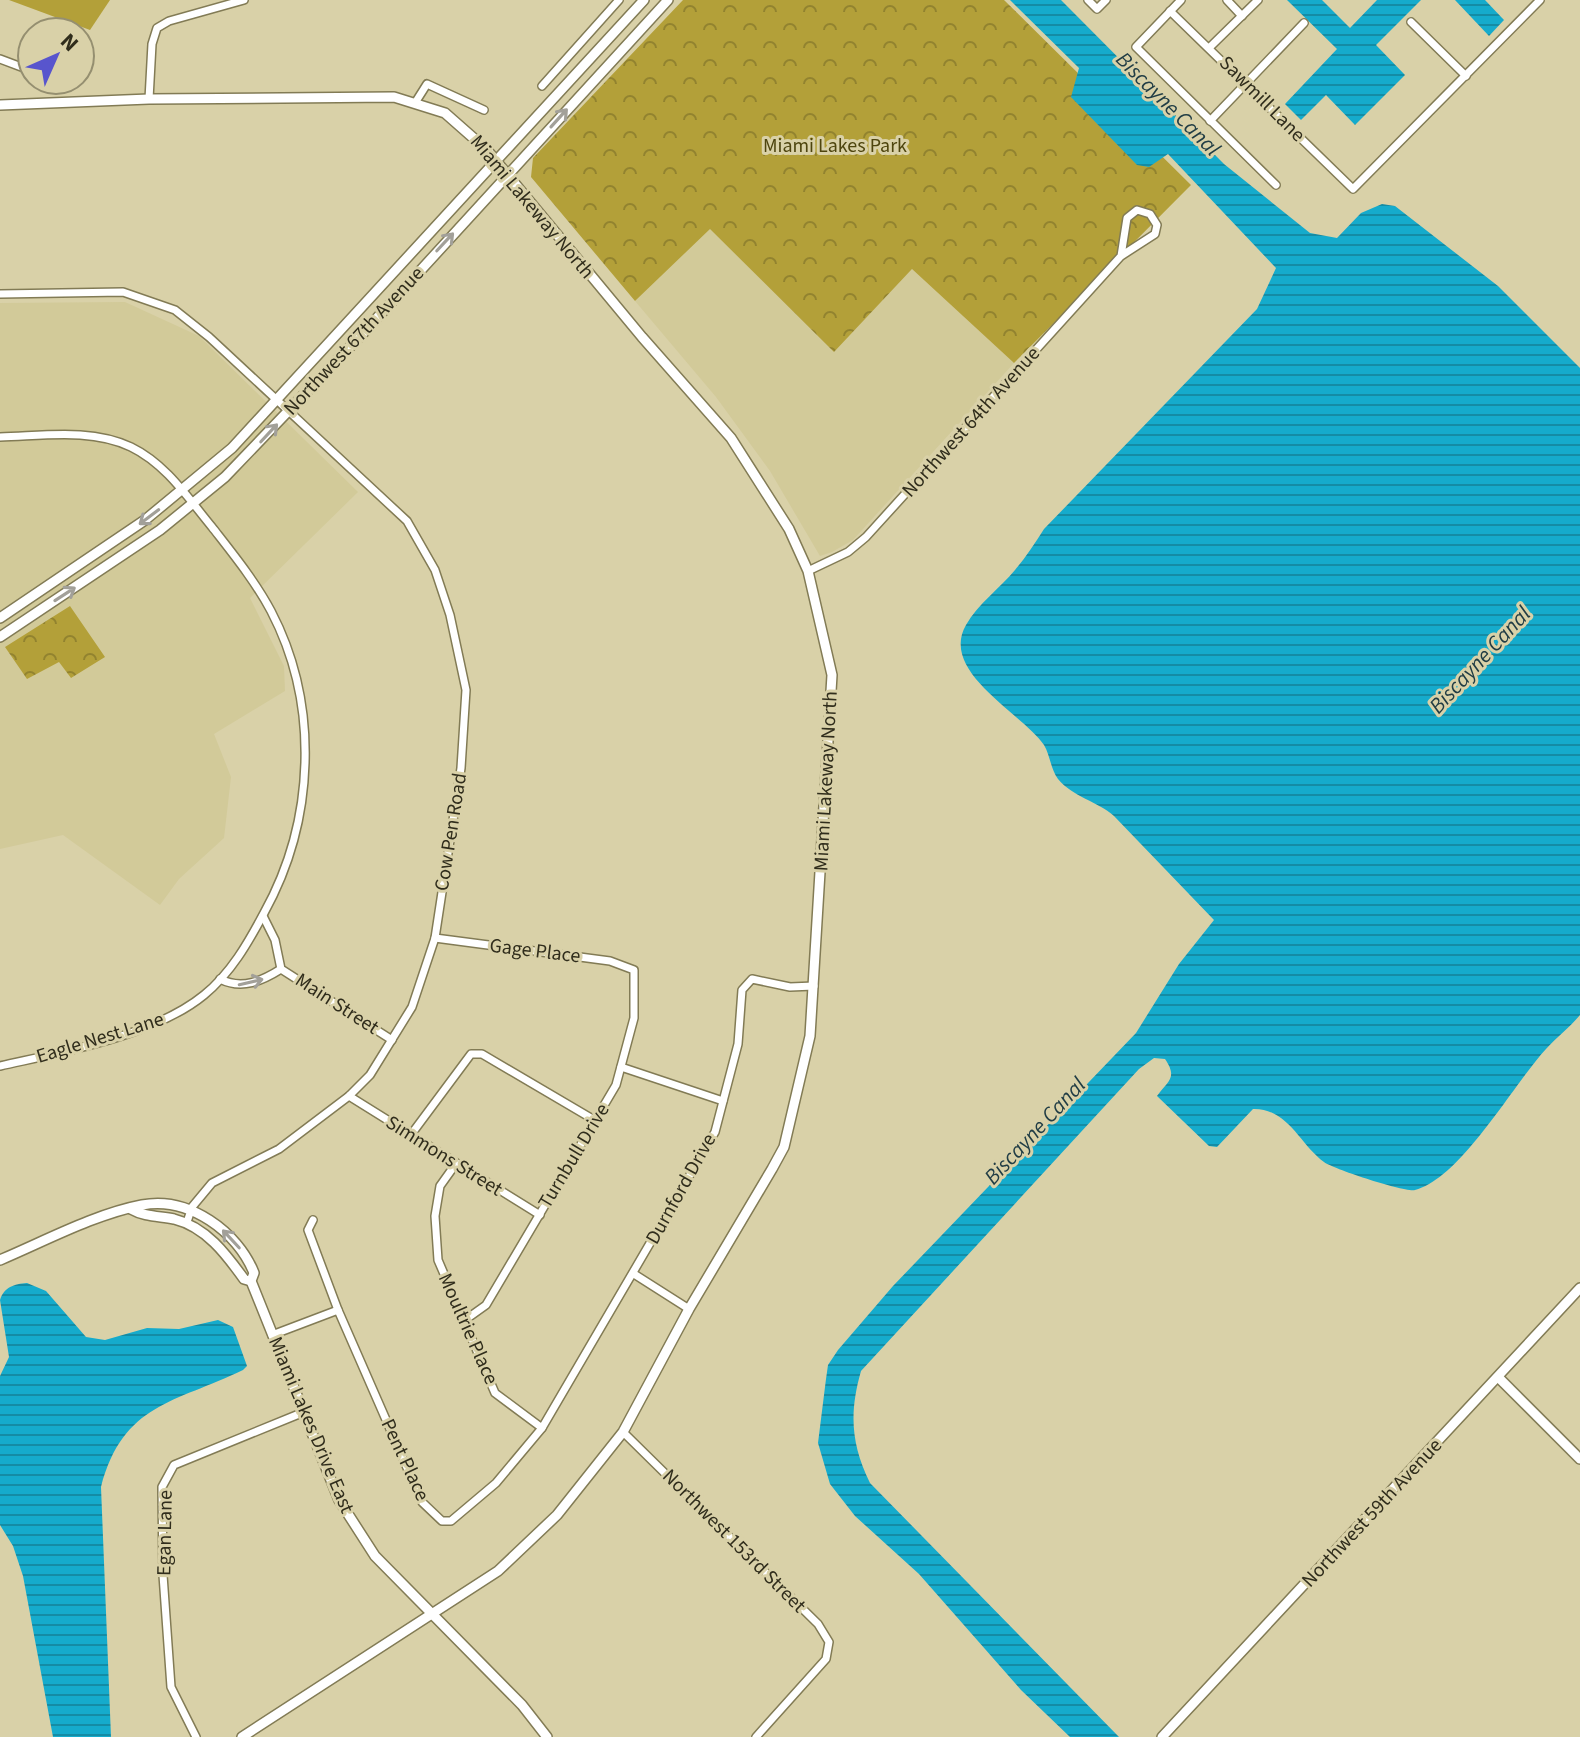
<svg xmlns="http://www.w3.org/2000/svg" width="1580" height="1737" font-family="'Source Sans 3',sans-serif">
<defs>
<pattern id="park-crowns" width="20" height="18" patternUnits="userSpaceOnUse" patternTransform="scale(2)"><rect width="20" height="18" fill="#b3a039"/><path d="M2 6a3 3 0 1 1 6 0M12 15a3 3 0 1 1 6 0" fill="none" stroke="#92832f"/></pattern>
<pattern id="water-rules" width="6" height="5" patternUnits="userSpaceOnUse" patternTransform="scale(2)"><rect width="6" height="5" fill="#15abcc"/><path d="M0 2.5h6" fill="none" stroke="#148ca5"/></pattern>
</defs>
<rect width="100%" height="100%" fill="#d9d1a8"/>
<g fill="#d2ca99">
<polygon points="710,228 834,352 912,269 1014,363 853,540 832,552 820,556 770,471 716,397 635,301"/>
<polygon points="125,302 199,336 358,492 250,598 284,666 285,691 214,734 231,777 224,838 179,879 160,905 63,835 0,849 0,303"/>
</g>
<polygon fill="#b3a039" points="9,0 110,0 90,30"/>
<g fill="url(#park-crowns)">
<polygon points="683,0 1004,0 1191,185 1014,363 912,269 834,352 710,229 635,301 531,177 533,158"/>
<polygon points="70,606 105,657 71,678 59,662 27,679 5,647"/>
</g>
<g fill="url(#water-rules)">
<path d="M1010,0h51l163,164 86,69 27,5 24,-25 21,-9 13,2 103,80 82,82v647c-10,12 -23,22 -34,34 -34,37 -85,129 -131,141 -8,3 -82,-21 -91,-28 -24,-17 -36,-54 -71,-53l-36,38 -8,-1 -52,-50c11,-15 21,-18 8,-37l-11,-1 -15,11 -278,302c-12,42 -10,73 9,112l249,254h-49l-49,-47 -102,-116 -64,-58 -25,-32 -12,-41 8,-64 2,-14 10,-15 55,-64 243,-253 43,-69 35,-44 -100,-104c-17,-15 -41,-19 -56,-37 -7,-9 -8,-24 -14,-34 -22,-32 -105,-73 -78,-120 12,-21 34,-37 49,-55 11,-13 20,-27 29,-41l213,-220 19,-41 -108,-114 -19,13 -12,-2 -66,-68 8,-29z"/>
<polygon points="1287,0 1322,0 1350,28 1377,0 1421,0 1376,45 1405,75 1355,125 1326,95 1301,120 1285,104 1337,49"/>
<polygon points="1455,0 1485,0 1504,20 1489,36"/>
<path d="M27,1283l19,8 40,46 19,3 42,-12 32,1 39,-9 15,7 14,39 -4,4c-68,33 -120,33 -142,117l10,250h-58l-30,-161 -10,-30 -13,-21v-149l9,-19 -9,-57c4,-13 14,-16 27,-17z"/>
</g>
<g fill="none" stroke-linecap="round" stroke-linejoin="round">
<g stroke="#827b55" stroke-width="10">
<g id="street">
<polyline points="1088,0 1097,9 1106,0"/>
<polyline points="1181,0 1136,47 1276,185"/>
<polyline points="1227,0 1242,16"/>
<polyline points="1170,11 1353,189 1540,0"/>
<polyline points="1411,22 1466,76"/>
<polyline points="1210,47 1258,0"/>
<polyline points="0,59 32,71"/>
<polyline points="542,86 619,0"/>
<polyline points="149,99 152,44 157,28 169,21 244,0"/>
<polyline points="415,103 427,84 484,110"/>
<polyline points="1210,121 1304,23"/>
<polyline points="0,294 123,292 175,310 209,337 407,521 435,570 450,615 466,690 461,768 435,938 412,1007 370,1075 349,1096 279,1149 212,1183 192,1207 187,1222"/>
<path d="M0,437c43,-1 91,-9 131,10 35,17 57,51 81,80 21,27 43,54 59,84 49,94 44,210 -7,302 -16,30 -33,60 -60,82 -50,41 -142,57 -204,71"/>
<polyline points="808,571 848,552 866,537 1121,256 1155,234 1157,225 1150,214 1137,210 1127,218 1121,256"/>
<polyline points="263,916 275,940 281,969 392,1040"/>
<polyline points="435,938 610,961 634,970 634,1018 616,1085 486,1305 465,1320"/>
<path d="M220,979c22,11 42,2 61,-10"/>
<polyline points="621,1067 723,1101"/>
<polyline points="349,1096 540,1215"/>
<polyline points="410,1136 471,1054 482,1054 596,1121"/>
<polyline points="455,1165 440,1186 435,1216 438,1260 495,1393 542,1428"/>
<polyline points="313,1220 308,1230 338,1310 422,1502 442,1521 451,1521 496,1483 542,1428 715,1132 738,1044 742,990 752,979 790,987 814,986"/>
<polyline points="634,1274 689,1309"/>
<polyline points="272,1335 338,1310"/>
<polyline points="623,1432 818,1624 829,1642 826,1659 756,1737"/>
<polyline points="196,1737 171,1687 163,1575 162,1487 174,1465 304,1412"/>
</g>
</g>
<g stroke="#827b55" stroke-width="12">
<g id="secondary">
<polyline points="0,105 149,99 394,97 445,113 487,150 642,337 731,438 789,529 808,571 832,675 810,1036 784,1147 772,1169 689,1309 623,1432 557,1515 498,1571 242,1737"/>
<polyline points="0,618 145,520 232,448 644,0"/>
<polyline points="0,637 160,530 225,477 366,330 668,0"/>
<path d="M131,1209c14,8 28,7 43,10 32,8 52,35 70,60l7,2"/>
<path d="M0,1260c45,-19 95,-46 142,-55 47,-9 96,27 112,68l-3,8 88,219 36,56 147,149 25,32"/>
<polyline points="1499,1378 1580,1459"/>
<polyline points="1162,1737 1580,1288"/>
</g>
</g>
<use href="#street" stroke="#fff" stroke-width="7"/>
<use href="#secondary" stroke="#fff" stroke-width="9"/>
</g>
<defs><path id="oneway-shaft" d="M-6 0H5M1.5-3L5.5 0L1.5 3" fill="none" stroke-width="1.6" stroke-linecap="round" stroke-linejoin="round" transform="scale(2)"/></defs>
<g stroke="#a2a099">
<use href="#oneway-shaft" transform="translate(559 118) rotate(-48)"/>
<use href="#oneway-shaft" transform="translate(445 242) rotate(-47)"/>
<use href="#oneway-shaft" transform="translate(269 433) rotate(-47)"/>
<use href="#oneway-shaft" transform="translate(149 517) rotate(143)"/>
<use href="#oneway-shaft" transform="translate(65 594) rotate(-33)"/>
<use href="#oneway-shaft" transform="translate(251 982) rotate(-13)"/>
<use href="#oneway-shaft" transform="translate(231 1239) rotate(-133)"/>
</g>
<g text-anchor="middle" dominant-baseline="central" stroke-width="6" stroke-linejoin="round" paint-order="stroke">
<g font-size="20" fill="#302d1c" stroke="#d9d1a8">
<text transform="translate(1262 99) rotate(45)">Sawmill Lane</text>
<text transform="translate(532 207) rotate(50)">Miami Lakeway North</text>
<text transform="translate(354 341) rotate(-47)">Northwest 67th Avenue</text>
<text transform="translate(971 422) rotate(-48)">Northwest 64th Avenue</text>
<text transform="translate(826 781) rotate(-87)">Miami Lakeway North</text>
<text transform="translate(451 832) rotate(-81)">Cow Pen Road</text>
<text transform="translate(535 951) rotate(7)">Gage Place</text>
<text transform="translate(337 1004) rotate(33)">Main Street</text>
<text transform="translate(100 1038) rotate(-17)">Eagle Nest Lane</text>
<text transform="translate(444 1156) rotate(32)">Simmons Street</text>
<text transform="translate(574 1156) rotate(-59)">Turnbull Drive</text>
<text transform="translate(681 1189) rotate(-61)">Durnford Drive</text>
<text transform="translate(468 1329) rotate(66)">Moultrie Place</text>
<text transform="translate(311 1425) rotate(67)">Miami Lakes Drive East</text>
<text transform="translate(405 1460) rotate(65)">Pent Place</text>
<text transform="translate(1372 1513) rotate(-47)">Northwest 59th Avenue</text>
<text transform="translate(165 1533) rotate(-89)">Egan Lane</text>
<text transform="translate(734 1541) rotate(45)">Northwest 153rd Street</text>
</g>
<g font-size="20" fill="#4e450e" stroke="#d9d1a8">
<text x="835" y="146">Miami Lakes Park</text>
</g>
<g font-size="22" font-style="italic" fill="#213d45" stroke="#d9d1a8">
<text transform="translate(1168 104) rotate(45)">Biscayne Canal</text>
<text transform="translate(1480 660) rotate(-47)">Biscayne Canal</text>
<text transform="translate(1035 1131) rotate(-47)">Biscayne Canal</text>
</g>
</g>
<g transform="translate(56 56) rotate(45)"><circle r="38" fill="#d9d1a8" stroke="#958f70" stroke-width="2"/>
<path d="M0-6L14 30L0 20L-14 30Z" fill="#5855cd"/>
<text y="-12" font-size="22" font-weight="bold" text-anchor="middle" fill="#302d1c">N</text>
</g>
</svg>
